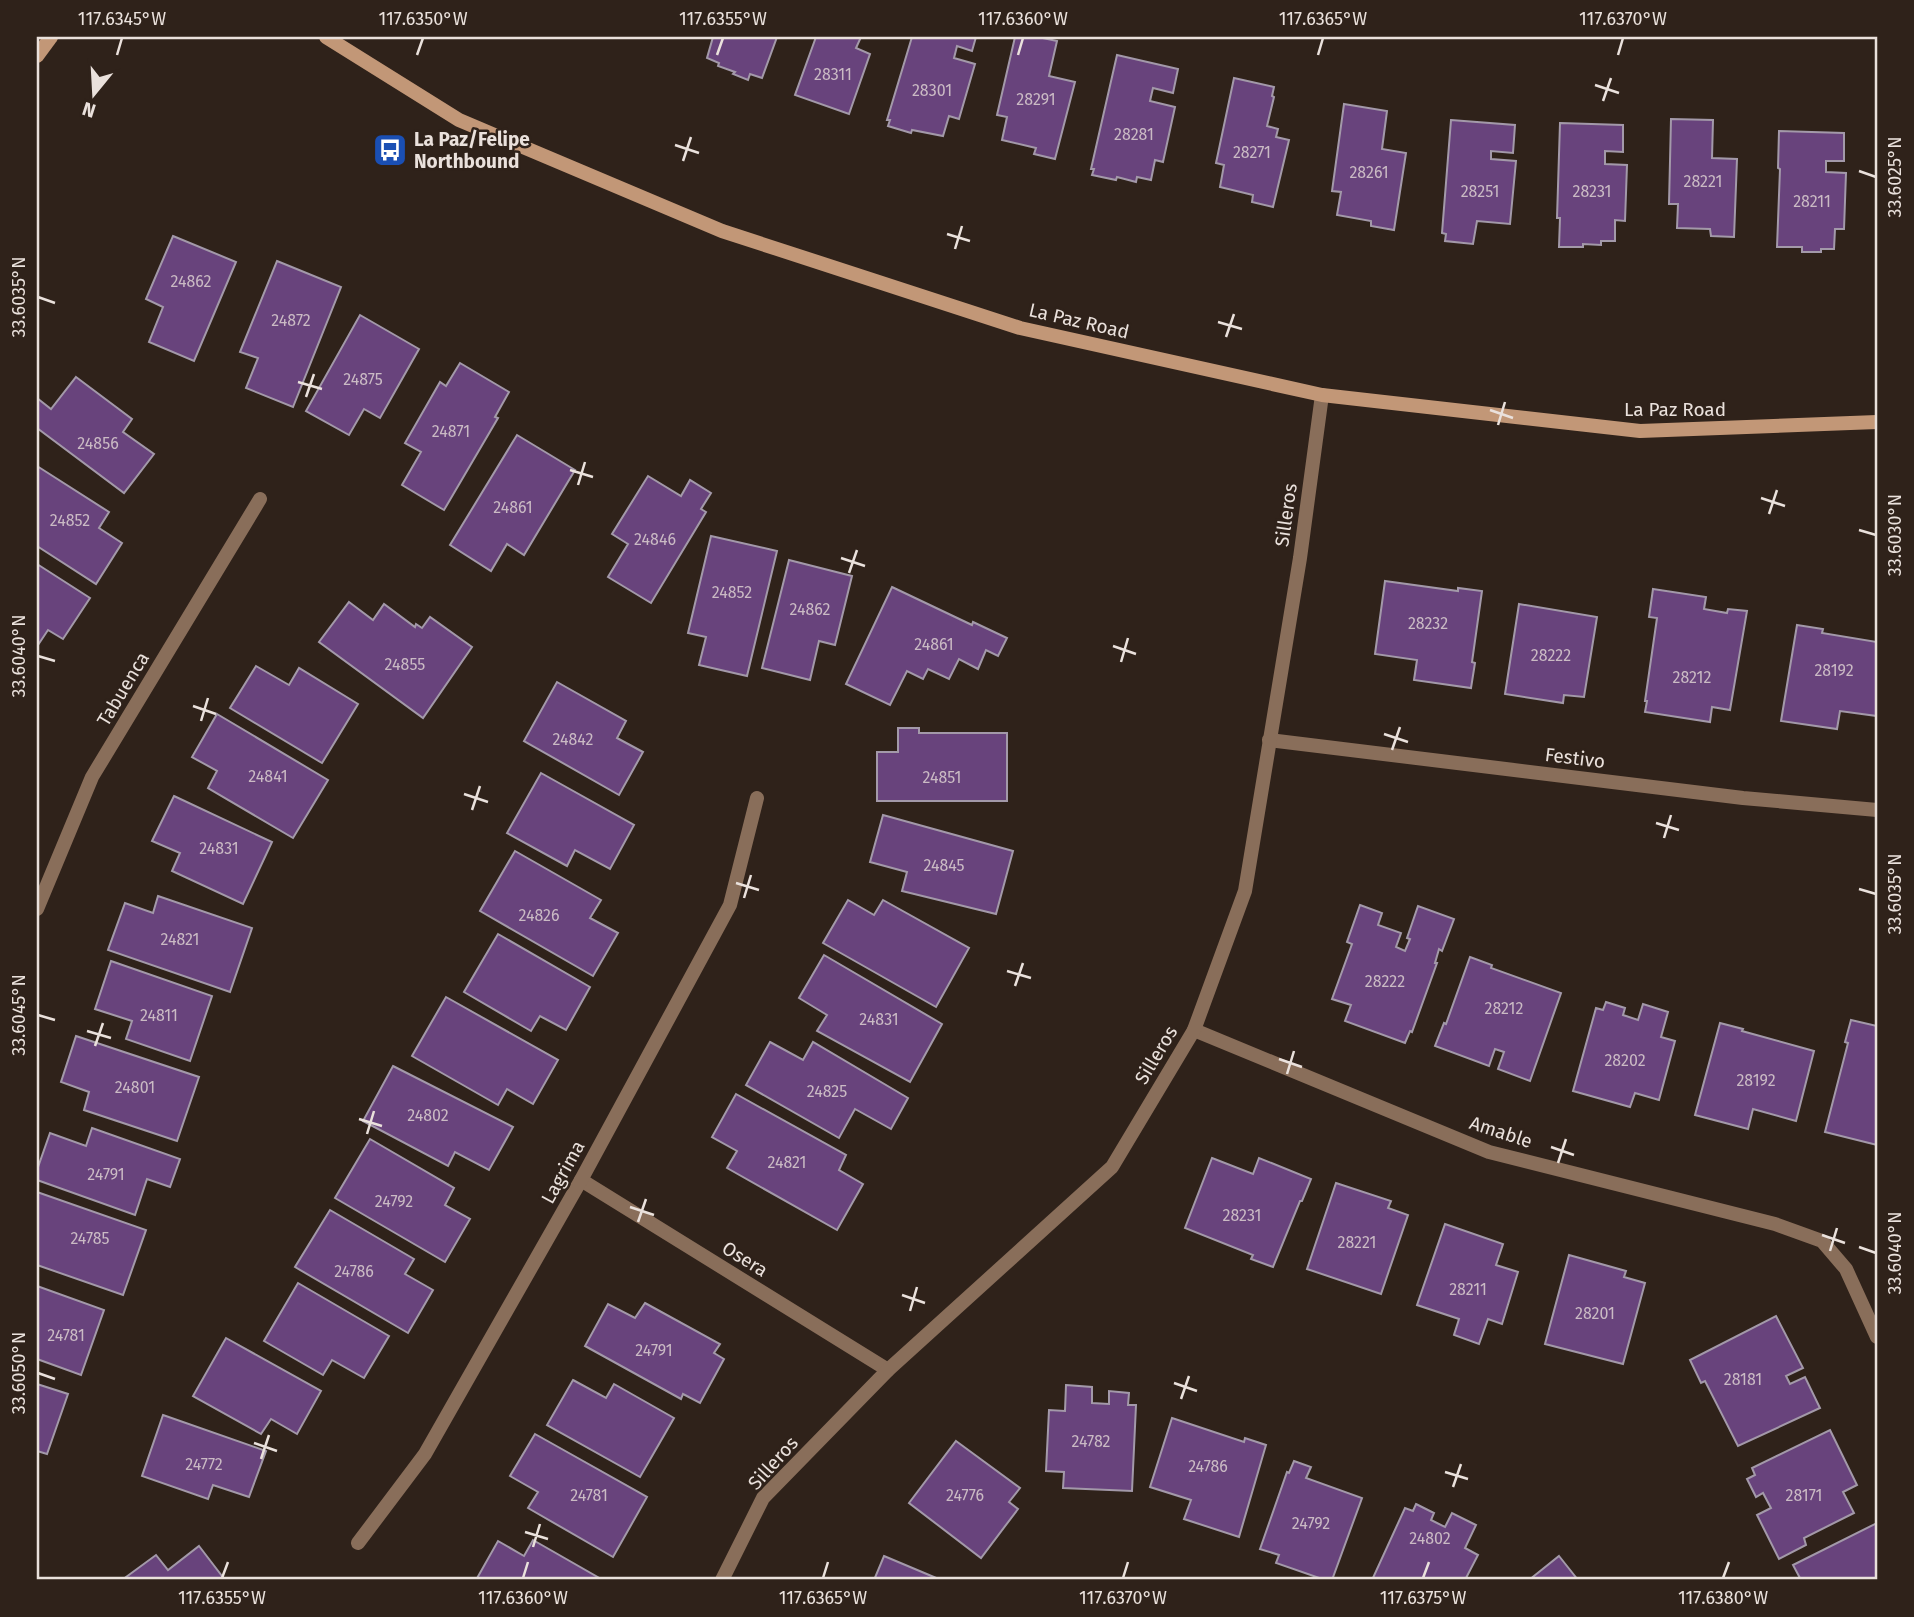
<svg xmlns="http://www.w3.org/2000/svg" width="1914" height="1617" font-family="'Fira Sans',sans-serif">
<rect width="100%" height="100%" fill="#2f221a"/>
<g fill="#68437c" stroke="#a399a9" stroke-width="2">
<polygon points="713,37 777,37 762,78 750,74 748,80 733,74 735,72 718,66 719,63 707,58"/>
<polygon points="816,37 861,37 856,48 870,54 849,114 795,95"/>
<polygon points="912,37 976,37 972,51 957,46 954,58 975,64 959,119 949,116 943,136 912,130 911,133 888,126 890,120 887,120"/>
<polygon points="1015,37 1038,37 1057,41 1049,76 1075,82 1055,159 1034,154 1036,148 1002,140 1007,117 997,115"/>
<polygon points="1117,55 1178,69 1173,93 1153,88 1150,101 1175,107 1163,162 1155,160 1151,180 1137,177 1136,182 1117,177 1116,180 1092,175 1094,169 1091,169"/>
<polygon points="1234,78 1274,87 1272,96 1274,97 1267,126 1278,129 1276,137 1289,140 1273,207 1252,202 1253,195 1220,187 1224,165 1216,163"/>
<polygon points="1344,104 1387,111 1382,149 1406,153 1394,230 1371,226 1371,221 1337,215 1341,192 1332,191"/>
<polygon points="1671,119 1713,120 1712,158 1737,159 1734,237 1711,236 1710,229 1677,228 1678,204 1669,204"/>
<polygon points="1451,120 1515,125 1513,153 1491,151 1491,159 1516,161 1510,224 1477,221 1473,244 1445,241 1446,234 1442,233"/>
<polygon points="1560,123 1623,125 1623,152 1605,151 1605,164 1627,165 1625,221 1615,220 1615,241 1601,241 1601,245 1583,244 1583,247 1559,247 1560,218 1557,218"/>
<polygon points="1779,131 1844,133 1844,161 1826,161 1826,172 1846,173 1844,229 1835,229 1834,249 1821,249 1821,252 1802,252 1802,247 1777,247 1780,169 1778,168"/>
<polygon points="173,236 236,262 194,361 149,342 163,307 146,299"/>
<polygon points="277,261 341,287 293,407 246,388 258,358 240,352"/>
<polygon points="360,315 419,349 380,418 364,409 349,435 306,411"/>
<polygon points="460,363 509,392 495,417 498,418 444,510 402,485 421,452 405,443 440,382 446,386"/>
<polygon points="76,377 132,419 123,432 154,454 124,493 37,428 37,398 51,409"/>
<polygon points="517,435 575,470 524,555 507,544 491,571 450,545"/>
<polygon points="37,466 109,512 99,528 122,543 96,584 37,546"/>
<polygon points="648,476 681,496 690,480 711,493 701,509 706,512 651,603 608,577 628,544 612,534"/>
<polygon points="711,536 777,551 747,676 699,665 706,637 688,633"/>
<polygon points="789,560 852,576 835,645 819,641 810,680 762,668"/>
<polygon points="37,564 90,598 63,639 48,630 38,645"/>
<polygon points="1385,581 1458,591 1458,588 1482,591 1472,662 1475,663 1471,688 1414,680 1417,660 1375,654"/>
<polygon points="892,587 972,625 973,622 1007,638 998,656 986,650 978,669 959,659 949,679 928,669 923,679 907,671 890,705 846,684"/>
<polygon points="1653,589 1706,597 1704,609 1727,613 1728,609 1747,611 1730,710 1712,707 1710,722 1645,712 1647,701 1645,701 1657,618 1649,617"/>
<polygon points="349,602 373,620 384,604 415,627 416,624 422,628 430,617 472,647 423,718 319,642"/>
<polygon points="1519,604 1597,617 1584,697 1564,695 1563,703 1505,694"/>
<polygon points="1797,625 1823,629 1822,633 1877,642 1877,716 1840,711 1837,729 1781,721"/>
<polygon points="256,666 289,685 299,668 358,704 322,763 230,708"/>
<polygon points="557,682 626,721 617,738 643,752 619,795 524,741"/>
<polygon points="217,714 328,780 293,838 208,788 217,771 192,757"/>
<polygon points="898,728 919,728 919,733 1007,733 1007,801 877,801 877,752 898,752"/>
<polygon points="541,773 634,825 610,869 575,850 567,866 507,833"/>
<polygon points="174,796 272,842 243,904 172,871 180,853 152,841"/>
<polygon points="883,815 1013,851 996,914 902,891 907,872 870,862"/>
<polygon points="515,851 601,900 590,918 618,933 593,976 480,911"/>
<polygon points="158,896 252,928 230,992 108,950 125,903 153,913"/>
<polygon points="848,900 874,915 883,900 969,948 936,1007 823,943"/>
<polygon points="1360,905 1382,913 1378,925 1401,933 1396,947 1405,951 1410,939 1407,938 1418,906 1454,919 1442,951 1439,949 1435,963 1437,963 1412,1032 1410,1031 1405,1043 1345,1021 1351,1005 1332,999 1352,944 1347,942"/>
<polygon points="498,934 590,987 566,1030 540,1016 531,1031 464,992"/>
<polygon points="824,955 942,1024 910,1082 817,1031 827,1015 799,998"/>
<polygon points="1470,957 1492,965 1491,968 1561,993 1530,1081 1498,1069 1504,1052 1495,1049 1489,1066 1435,1046 1444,1023 1446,1024"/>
<polygon points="111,961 212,996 190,1061 126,1039 132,1021 95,1009"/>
<polygon points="446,997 558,1060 533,1104 507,1089 498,1105 412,1056"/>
<polygon points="1606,1002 1625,1008 1623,1015 1638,1020 1643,1004 1668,1012 1661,1037 1675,1041 1659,1100 1635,1093 1630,1107 1573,1091 1596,1008 1603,1010"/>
<polygon points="1851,1020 1877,1026 1877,1145 1825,1132 1848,1043 1845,1042"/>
<polygon points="1720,1023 1743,1029 1742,1031 1814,1051 1796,1121 1753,1109 1748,1129 1695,1115"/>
<polygon points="76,1036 199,1077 177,1141 84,1110 89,1092 61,1082"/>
<polygon points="770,1042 803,1060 813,1042 908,1098 891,1129 855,1109 839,1138 746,1085"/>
<polygon points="393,1066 513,1127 489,1170 455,1152 448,1166 363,1121"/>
<polygon points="736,1094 846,1155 839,1170 863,1184 837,1230 727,1168 737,1151 712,1137"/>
<polygon points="92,1128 180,1159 170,1187 147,1179 135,1215 37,1180 37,1170 50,1133 86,1146"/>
<polygon points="370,1139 454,1188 445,1205 470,1219 445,1262 335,1198"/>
<polygon points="1212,1158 1253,1174 1259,1158 1311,1179 1302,1201 1300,1201 1273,1267 1251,1259 1253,1255 1185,1228"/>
<polygon points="1336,1183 1391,1201 1388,1208 1408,1215 1381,1294 1307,1269"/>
<polygon points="37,1192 146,1230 123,1295 37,1265"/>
<polygon points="330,1210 414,1259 405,1274 433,1290 408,1333 295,1267"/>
<polygon points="1445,1224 1503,1244 1496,1265 1518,1272 1502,1324 1488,1319 1479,1344 1454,1335 1459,1319 1417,1305"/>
<polygon points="1569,1255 1626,1271 1624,1277 1645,1283 1623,1364 1545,1344"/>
<polygon points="298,1283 389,1336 364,1378 332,1360 323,1375 264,1341"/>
<polygon points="37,1286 104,1310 81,1375 37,1359"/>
<polygon points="645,1303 720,1344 714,1353 724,1359 700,1403 683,1394 681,1399 585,1346 608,1304 635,1318"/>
<polygon points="1776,1316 1803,1368 1786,1376 1790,1384 1805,1377 1820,1408 1738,1446 1705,1381 1701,1383 1690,1360"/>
<polygon points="226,1338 321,1391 297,1434 271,1419 261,1434 193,1396"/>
<polygon points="573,1380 606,1398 614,1384 674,1418 640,1477 547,1425"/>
<polygon points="37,1384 68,1394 47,1454 37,1451"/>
<polygon points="1066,1385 1092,1387 1092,1403 1109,1404 1109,1391 1129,1393 1128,1405 1136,1405 1132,1491 1063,1488 1064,1472 1046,1471 1049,1410 1065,1411"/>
<polygon points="163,1415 266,1451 249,1497 213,1485 208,1499 142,1476"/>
<polygon points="1172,1418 1244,1442 1245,1438 1266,1445 1239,1537 1184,1519 1191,1500 1150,1487"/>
<polygon points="1830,1430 1857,1485 1843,1492 1854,1513 1804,1538 1806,1545 1779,1559 1757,1515 1771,1508 1763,1493 1756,1497 1747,1479 1755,1475 1752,1468"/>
<polygon points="535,1434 647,1497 613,1557 528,1508 538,1492 510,1476"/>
<polygon points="956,1441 1020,1488 1009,1502 1018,1509 981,1558 909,1503"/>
<polygon points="1294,1461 1311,1467 1306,1478 1362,1498 1332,1580 1325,1580 1276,1563 1279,1555 1260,1549 1287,1472 1289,1473"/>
<polygon points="1416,1504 1434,1513 1431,1520 1445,1527 1452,1513 1476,1525 1465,1548 1478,1555 1465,1580 1372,1580 1405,1508 1413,1511"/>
<polygon points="1877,1523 1877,1580 1801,1580 1793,1565"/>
<polygon points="533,1540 601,1579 600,1580 476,1580 498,1541 524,1556"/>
<polygon points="199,1546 225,1580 122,1580 156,1555 168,1570"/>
<polygon points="884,1556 941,1580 874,1580"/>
<polygon points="1559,1556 1578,1580 1529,1580"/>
</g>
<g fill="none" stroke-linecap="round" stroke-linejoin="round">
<g stroke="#896e5a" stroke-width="14">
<polyline points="1269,740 1743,798 1877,810"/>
<polyline points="37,909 92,777 260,499"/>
<polyline points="1194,1030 1489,1152 1775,1224 1822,1241 1846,1269 1877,1337"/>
<polyline points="581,1180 888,1370"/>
<polyline points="358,1543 425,1454 581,1180 730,905 757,798"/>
</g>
<polyline stroke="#896e5a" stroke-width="14" points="722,1580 763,1498 888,1370 1112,1167 1194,1030 1245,891 1300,558 1322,395"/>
<g stroke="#c29777" stroke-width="14">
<polyline points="326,37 459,120 722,231 1020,328 1322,395 1640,431 1877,422"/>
<polyline points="37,56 51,37"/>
</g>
</g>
<path fill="none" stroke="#eae1dc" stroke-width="2.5" d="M117,55l5,-17M417,55l6,-17M717,55l6,-17M1018,55l5,-17M1318,55l5,-17M1618,55l5,-17M1595,85l24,8M1603,101l8,-23M675,145l24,8M683,161l8,-24M1859,171l17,6M947,234l23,7M955,249l7,-23M38,297l17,6M1218,322l24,7M1226,337l8,-23M298,382l24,7M306,397l8,-23M1490,410l23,8M1498,425l7,-23M570,470l23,7M578,485l7,-23M1761,498l24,8M1769,514l8,-24M1859,530l17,5M841,558l24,8M849,573l8,-23M1113,646l23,8M38,656l17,5M1121,662l7,-24M193,706l23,8M201,721l7,-23M1384,734l24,8M1392,750l8,-23M464,794l24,8M472,810l8,-24M1656,823l23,7M1664,838l7,-23M736,883l23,7M1859,889l17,5M744,898l7,-23M1007,971l24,7M1015,986l8,-23M38,1015l17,5M87,1031l24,7M95,1046l8,-23M1279,1059l23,8M1287,1074l7,-23M359,1119l23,7M367,1134l7,-23M1551,1147l23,8M1558,1163l8,-24M630,1207l24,8M638,1222l8,-23M1822,1235l23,8M1859,1247l17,6M1830,1251l7,-23M902,1295l23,8M910,1311l7,-24M38,1373l17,6M1174,1383l23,8M1181,1399l8,-23M254,1443l23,8M261,1459l8,-24M1445,1472l23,7M1453,1487l8,-23M525,1532l23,7M533,1547l7,-23M222,1578l6,-16M523,1578l5,-16M823,1578l5,-16M1123,1578l5,-16M1423,1578l6,-16M1723,1578l6,-16"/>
<defs>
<g id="bus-square" transform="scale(1.75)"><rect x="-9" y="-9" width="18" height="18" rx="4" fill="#1a4fb4" stroke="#2f221a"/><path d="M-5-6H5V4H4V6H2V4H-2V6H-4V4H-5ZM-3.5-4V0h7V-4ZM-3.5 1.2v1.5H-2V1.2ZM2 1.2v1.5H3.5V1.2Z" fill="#fff"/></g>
</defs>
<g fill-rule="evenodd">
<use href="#bus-square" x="390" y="150"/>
</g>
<g text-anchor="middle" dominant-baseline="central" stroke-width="5" stroke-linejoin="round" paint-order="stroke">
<g font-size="16" fill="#cabac4">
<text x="833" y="74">28311</text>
<text x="932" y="90">28301</text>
<text x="1036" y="99">28291</text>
<text x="1134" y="134">28281</text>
<text x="1252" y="152">28271</text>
<text x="1369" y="172">28261</text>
<text x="1703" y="181">28221</text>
<text x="1480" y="191">28251</text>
<text x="1592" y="191">28231</text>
<text x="1812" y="201">28211</text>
<text x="191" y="281">24862</text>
<text x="291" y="320">24872</text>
<text x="363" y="379">24875</text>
<text x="451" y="431">24871</text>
<text x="98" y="443">24856</text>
<text x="513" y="507">24861</text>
<text x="70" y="520">24852</text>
<text x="655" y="539">24846</text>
<text x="732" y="592">24852</text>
<text x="810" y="609">24862</text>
<text x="1428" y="623">28232</text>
<text x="934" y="644">24861</text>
<text x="1551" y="655">28222</text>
<text x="405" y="664">24855</text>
<text x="1834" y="670">28192</text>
<text x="1692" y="677">28212</text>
<text x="573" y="739">24842</text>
<text x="268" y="776">24841</text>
<text x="942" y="777">24851</text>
<text x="219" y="848">24831</text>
<text x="944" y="865">24845</text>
<text x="539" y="915">24826</text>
<text x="180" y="939">24821</text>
<text x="1385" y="981">28222</text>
<text x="1504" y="1008">28212</text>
<text x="159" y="1015">24811</text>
<text x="879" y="1019">24831</text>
<text x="1625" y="1060">28202</text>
<text x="1756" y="1080">28192</text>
<text x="135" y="1087">24801</text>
<text x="827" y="1091">24825</text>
<text x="428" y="1115">24802</text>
<text x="787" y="1162">24821</text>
<text x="106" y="1174">24791</text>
<text x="394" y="1201">24792</text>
<text x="1242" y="1215">28231</text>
<text x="90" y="1238">24785</text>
<text x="1357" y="1242">28221</text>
<text x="354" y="1271">24786</text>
<text x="1468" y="1289">28211</text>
<text x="1595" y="1313">28201</text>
<text x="66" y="1335">24781</text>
<text x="654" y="1350">24791</text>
<text x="1743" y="1379">28181</text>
<text x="1091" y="1441">24782</text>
<text x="204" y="1464">24772</text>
<text x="1208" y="1466">24786</text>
<text x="589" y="1495">24781</text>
<text x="965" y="1495">24776</text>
<text x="1804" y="1495">28171</text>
<text x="1311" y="1523">24792</text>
<text x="1430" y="1538">24802</text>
</g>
<g font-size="19" font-weight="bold" fill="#eae1dc" stroke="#2f221a" text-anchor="start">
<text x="414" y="139">La Paz/Felipe<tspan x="414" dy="22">Northbound</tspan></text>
</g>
<g font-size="19" fill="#eae1dc" stroke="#2f221a">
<text transform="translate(1079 321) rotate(13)">La Paz Road</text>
<text x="1675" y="409">La Paz Road</text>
<text transform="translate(1286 515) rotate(-82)">Silleros</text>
<text transform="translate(123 689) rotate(-59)">Tabuenca</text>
<text transform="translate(1575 758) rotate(7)">Festivo</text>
<text transform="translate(1156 1055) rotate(-59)">Silleros</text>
<text transform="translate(1501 1132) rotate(18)">Amable</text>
<text transform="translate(563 1172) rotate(-61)">Lagrima</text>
<text transform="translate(745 1259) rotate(32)">Osera</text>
<text transform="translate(773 1463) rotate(-48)">Silleros</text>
</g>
</g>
<rect width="1914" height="1617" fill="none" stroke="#2f221a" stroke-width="77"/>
<g transform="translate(94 94) rotate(198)" stroke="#2f221a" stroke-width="5" paint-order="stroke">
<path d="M0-5L12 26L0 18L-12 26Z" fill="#eae1dc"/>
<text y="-10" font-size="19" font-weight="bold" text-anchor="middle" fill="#eae1dc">N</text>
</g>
<rect x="38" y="38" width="1838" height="1540" fill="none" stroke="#eae1dc" stroke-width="2.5"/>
<g font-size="18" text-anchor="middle" fill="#eae1dc">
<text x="122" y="25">117.6345°W</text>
<text x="423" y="25">117.6350°W</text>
<text x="723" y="25">117.6355°W</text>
<text x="1023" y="25">117.6360°W</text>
<text x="1323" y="25">117.6365°W</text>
<text x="1623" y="25">117.6370°W</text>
<text transform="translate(1895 177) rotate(-90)" y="6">33.6025°N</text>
<text transform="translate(19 297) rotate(-90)" y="6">33.6035°N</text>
<text transform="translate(1895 535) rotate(-90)" y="6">33.6030°N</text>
<text transform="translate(19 656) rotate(-90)" y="6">33.6040°N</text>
<text transform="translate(1895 894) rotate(-90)" y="6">33.6035°N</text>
<text transform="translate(19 1015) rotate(-90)" y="6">33.6045°N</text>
<text transform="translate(1895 1253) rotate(-90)" y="6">33.6040°N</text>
<text transform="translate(19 1373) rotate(-90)" y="6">33.6050°N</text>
<text x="222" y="1604">117.6355°W</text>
<text x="523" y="1604">117.6360°W</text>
<text x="823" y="1604">117.6365°W</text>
<text x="1123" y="1604">117.6370°W</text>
<text x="1423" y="1604">117.6375°W</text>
<text x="1723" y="1604">117.6380°W</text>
</g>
</svg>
